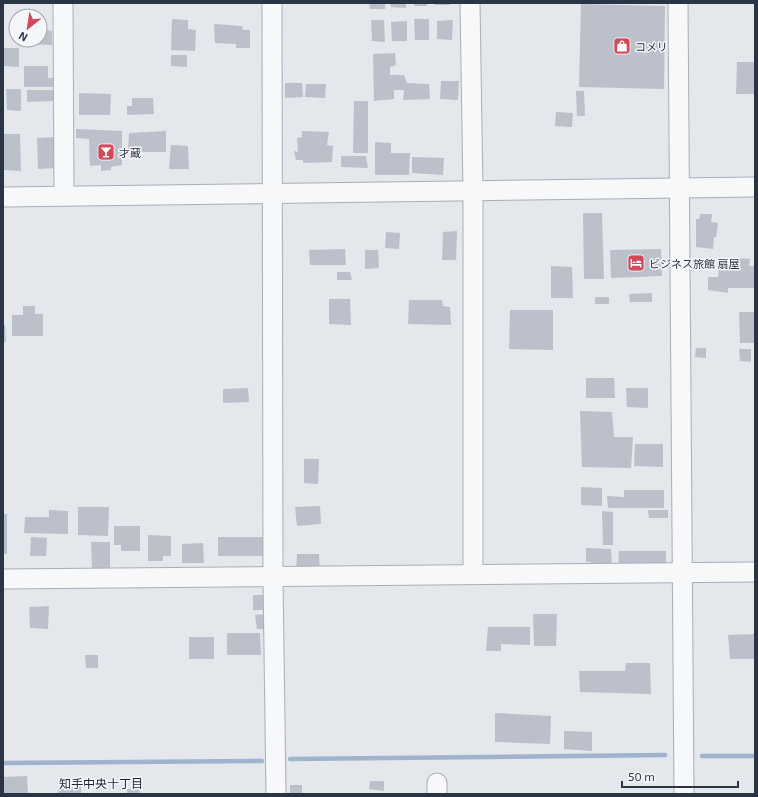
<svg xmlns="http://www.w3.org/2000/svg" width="758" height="797" font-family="'Exo 2','Noto Sans JP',sans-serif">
<rect width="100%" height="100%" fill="#e4e7ec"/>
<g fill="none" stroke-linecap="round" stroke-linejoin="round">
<g stroke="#9fb4cc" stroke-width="4.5">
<polyline points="702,756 755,756"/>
<polyline points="290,759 665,755"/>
<polyline points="3,763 262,761"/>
</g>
</g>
<g fill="#bbc0ca">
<polygon points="369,3 385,3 385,9 370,9"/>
<polygon points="391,3 406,3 406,8 391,7"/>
<rect x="414" y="3" width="13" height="3"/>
<rect x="435" y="3" width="15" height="2"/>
<polygon points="581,4 665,6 664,89 579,87"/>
<polygon points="172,19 188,20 188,29 196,30 195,51 171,50"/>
<polygon points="414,19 429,19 429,40 415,40"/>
<polygon points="371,20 384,20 385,42 372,41"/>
<polygon points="453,20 452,40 437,39 437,21"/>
<polygon points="407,21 407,41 392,41 391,22"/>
<polygon points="214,24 242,26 243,30 250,30 250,48 236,48 236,44 215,43"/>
<polygon points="40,29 52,31 52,45 23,44 23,40 40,40"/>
<polygon points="3,48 19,48 19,67 3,66"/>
<polygon points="395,53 396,65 390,67 390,75 404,75 407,83 429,84 430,99 403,100 404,90 394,90 394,99 374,101 373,54"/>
<polygon points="171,55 187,55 187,67 171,66"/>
<polygon points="737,62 755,62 755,94 736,94"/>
<polygon points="24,66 48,66 48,78 53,78 53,87 24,87"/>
<polygon points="441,81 459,81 458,100 440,99"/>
<polygon points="285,83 302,83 303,97 285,98"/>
<polygon points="306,84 326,84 325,98 305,97"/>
<polygon points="6,89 21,89 21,111 7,110"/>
<polygon points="27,90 54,90 54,101 27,102"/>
<polygon points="576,91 584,91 585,116 577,116"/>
<polygon points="79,93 111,94 110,115 79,115"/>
<polygon points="132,98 153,98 154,114 127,115 127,106 132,106"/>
<polygon points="354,101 368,101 368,153 353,153"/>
<polygon points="556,112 573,113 572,127 555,126"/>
<polygon points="76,129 122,131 122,165 111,167 111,170 101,171 101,165 90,166 89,139 76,138"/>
<polygon points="166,131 166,152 128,152 129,133"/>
<polygon points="302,131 329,132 327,145 333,146 332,162 303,163 303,160 296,160 294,151 298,152 297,138 302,137"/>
<polygon points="3,134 20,134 21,171 3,170"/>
<polygon points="55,137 56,168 38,169 37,138"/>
<polygon points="375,142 391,143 391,153 410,153 409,175 375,175"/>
<polygon points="171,145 188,146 189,169 169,169"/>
<polygon points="341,156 366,156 368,168 341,167"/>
<polygon points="412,157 444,158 443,175 412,173"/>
<polygon points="583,213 602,213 604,279 584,279"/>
<polygon points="700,214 712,214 711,222 718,223 716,237 714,237 713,249 696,247 696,219 699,219"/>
<polygon points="457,231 456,260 442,260 443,232"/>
<polygon points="386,232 400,233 399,249 385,248"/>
<polygon points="345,249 346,265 310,265 309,250"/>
<polygon points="661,249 662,276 611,278 610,250"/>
<polygon points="365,250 378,250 379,268 365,269"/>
<polygon points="736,258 750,259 749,266 755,266 755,288 728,288 728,293 708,290 708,277 718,277 719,266 736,266"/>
<polygon points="551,266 572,267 573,298 551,298"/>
<polygon points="337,272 350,272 352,280 337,280"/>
<polygon points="652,293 652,302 630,302 629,294"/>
<rect x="595" y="297" width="14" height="7"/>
<polygon points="329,299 350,299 351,325 329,324"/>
<polygon points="409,300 442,300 443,306 450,307 451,325 408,324"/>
<polygon points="23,306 35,306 35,314 43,314 43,336 12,336 12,315 23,315"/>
<polygon points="510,310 553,310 553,350 509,349"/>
<polygon points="739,312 755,312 755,343 740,343"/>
<polygon points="3,325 5,325 6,342 3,342"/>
<polygon points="696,348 706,348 706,358 695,357"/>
<polygon points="739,349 751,349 751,362 740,361"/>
<polygon points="586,378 614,378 615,398 586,398"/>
<polygon points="248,388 249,402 223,403 223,389"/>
<polygon points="626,388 648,388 648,408 627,407"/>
<polygon points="580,411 612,412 614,437 633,437 631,468 582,467"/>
<polygon points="635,444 663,444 663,467 634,466"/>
<polygon points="304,459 319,459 318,484 304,483"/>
<polygon points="581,487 602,488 602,506 581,505"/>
<polygon points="624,490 664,490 664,508 608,508 607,496 624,497"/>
<polygon points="320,506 321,524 297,526 295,507"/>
<polygon points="78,507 109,507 108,536 78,535"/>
<polygon points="49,510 68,511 68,534 24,533 25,517 49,517"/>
<polygon points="648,510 668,510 668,518 649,518"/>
<polygon points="602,511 613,512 613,545 603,545"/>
<rect x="3" y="514" width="4" height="40"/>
<polygon points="114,526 140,526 140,551 121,551 121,545 114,545"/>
<polygon points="148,535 171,536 171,556 163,556 163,561 148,561"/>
<polygon points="31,537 47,538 46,556 30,556"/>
<rect x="218" y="537" width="45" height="19"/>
<polygon points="91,542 110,542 110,569 92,569"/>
<polygon points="203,543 204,563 182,563 182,544"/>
<polygon points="586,548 611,549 612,568 592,568 591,562 586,562"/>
<polygon points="619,551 666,551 666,569 618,572"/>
<polygon points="297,554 319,554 320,574 296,573"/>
<polygon points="253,595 263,595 265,610 253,610"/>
<polygon points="49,606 48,629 30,628 29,607"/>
<polygon points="268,614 269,634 264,634 263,629 257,629 255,615"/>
<polygon points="533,614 557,614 556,646 534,646"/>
<polygon points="488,627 530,627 530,645 501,644 501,651 486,651"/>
<polygon points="227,633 260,633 261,655 227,655"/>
<polygon points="755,634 755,659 730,659 728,635"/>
<rect x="189" y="637" width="25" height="22"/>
<polygon points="85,655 98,655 98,668 86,668"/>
<polygon points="626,663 650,663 651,694 580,692 579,671 625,671"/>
<polygon points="495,713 551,716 550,744 495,742"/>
<polygon points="564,731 592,732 592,751 564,749"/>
<polygon points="27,776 28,794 3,794 3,777"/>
<polygon points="370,781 384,781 384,791 369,789"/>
<rect x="290" y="785" width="12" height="9"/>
<rect x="58" y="787" width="23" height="7"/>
<rect x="127" y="789" width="13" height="5"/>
</g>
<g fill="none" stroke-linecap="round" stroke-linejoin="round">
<g stroke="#a9aeb7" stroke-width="21">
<g id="minor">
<polyline points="63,3 64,196"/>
<polyline points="272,3 273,578 276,794"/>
<polyline points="470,3 473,192 473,574"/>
<polyline points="678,3 684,794"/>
<polyline points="3,197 755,187"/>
<polyline points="3,579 755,572"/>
<polyline points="437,794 437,783"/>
</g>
</g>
<use href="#minor" stroke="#f7f8fa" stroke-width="19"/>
</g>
<defs>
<g id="shop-square" transform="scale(0.9)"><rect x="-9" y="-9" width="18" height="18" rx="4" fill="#d1495b" stroke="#f4f6f9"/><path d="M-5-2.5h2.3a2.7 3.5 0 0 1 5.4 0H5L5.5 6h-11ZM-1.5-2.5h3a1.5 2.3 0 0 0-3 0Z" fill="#fff"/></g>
<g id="bar-square" transform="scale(0.9)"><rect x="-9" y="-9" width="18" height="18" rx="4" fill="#d1495b" stroke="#f4f6f9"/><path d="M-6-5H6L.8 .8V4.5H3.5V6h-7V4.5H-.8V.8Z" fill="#fff"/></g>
<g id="hotel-square" transform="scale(0.9)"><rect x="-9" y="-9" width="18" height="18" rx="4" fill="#d1495b" stroke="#f4f6f9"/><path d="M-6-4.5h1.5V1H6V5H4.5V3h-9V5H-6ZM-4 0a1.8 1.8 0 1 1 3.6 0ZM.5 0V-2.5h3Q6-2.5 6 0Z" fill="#fff"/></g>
</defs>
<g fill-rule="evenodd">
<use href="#shop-square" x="622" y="46"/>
<use href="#bar-square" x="106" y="152"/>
<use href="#hotel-square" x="636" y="263"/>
</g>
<g text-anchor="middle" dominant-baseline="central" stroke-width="3" stroke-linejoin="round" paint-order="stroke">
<g font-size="11" fill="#2b3445" stroke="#f4f6f9" text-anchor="start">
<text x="635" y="46">コメリ</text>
<text x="119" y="152">才蔵</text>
<text x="649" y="263">ビジネス旅館 扇屋</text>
</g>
<g font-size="12" fill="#1d2536" stroke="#f4f6f9">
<text x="101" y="783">知手中央十丁目</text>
</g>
</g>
<rect width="758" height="797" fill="none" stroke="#2b3445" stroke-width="8"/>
<g transform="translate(28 28) rotate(210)"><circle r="19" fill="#f4f6f9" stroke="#a4a8b1"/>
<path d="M0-3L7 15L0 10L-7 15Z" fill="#d1495b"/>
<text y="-6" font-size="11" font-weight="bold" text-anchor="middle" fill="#2b3445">N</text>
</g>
<path d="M622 781v6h116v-6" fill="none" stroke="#2b3445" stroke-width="2"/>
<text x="628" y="781" font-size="12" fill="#2b3445" stroke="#f4f6f9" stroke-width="3" paint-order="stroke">50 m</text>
</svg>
